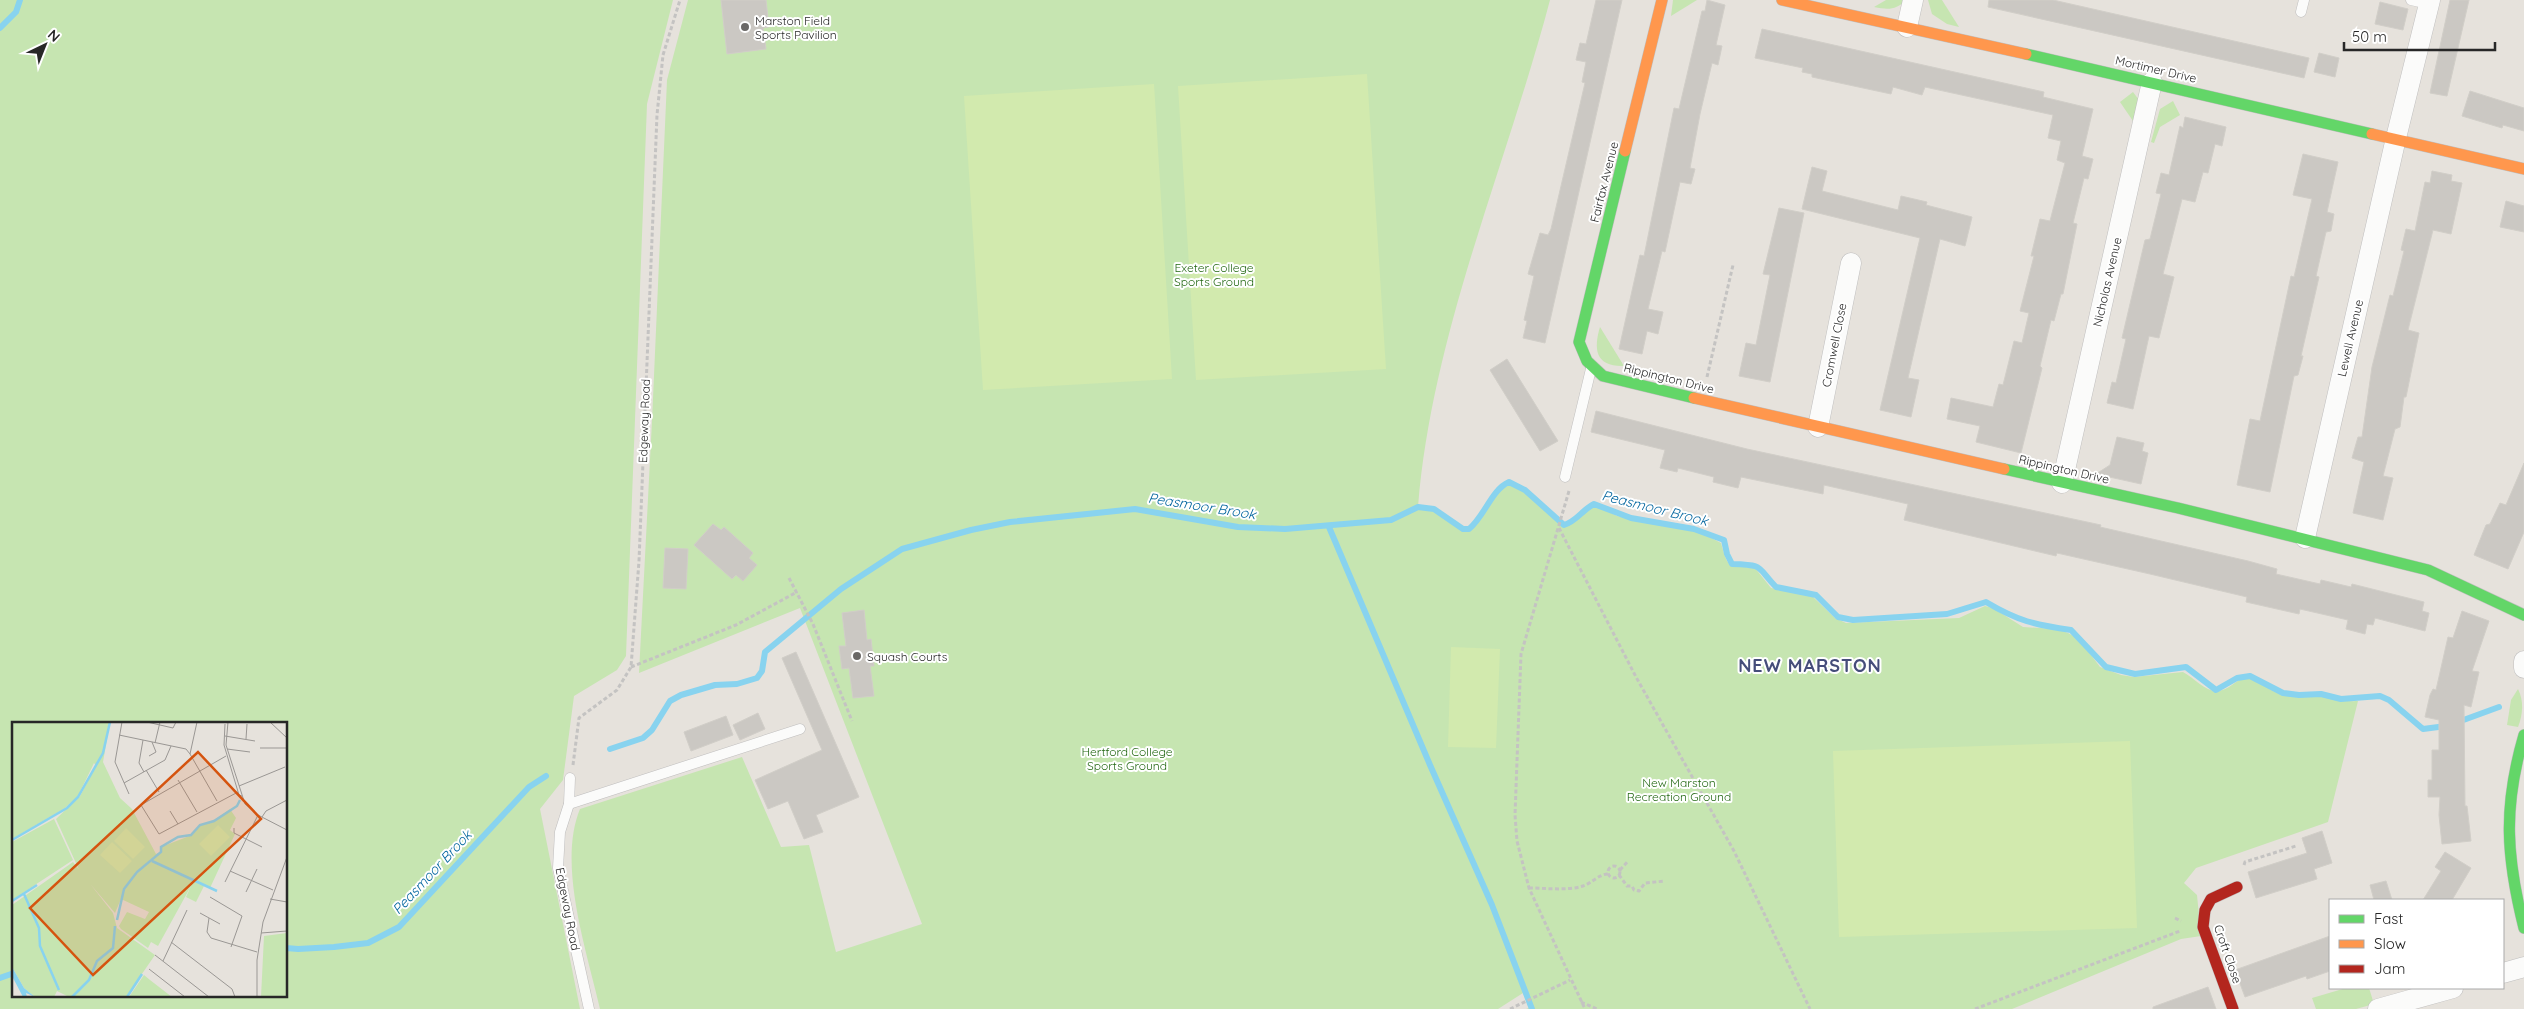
<svg xmlns="http://www.w3.org/2000/svg" width="2524" height="1009" font-family="Quicksand,sans-serif">
<rect width="100%" height="100%" fill="#e6e2dc"/>
<g fill="#c6e5b1" fill-rule="evenodd">
<path d="M0,0h673l-26,104 -21,552 -9,14 -43,26 -11,84 -23,29 40,200h-580zM14,723h272v272h-272z"/>
<path d="M688,0h862c-44,167 -118,333 -132,507l16,2 29,20h6c16,-13 22,-39 40,-47l16,8 39,35c13,-4 18,-15 30,-21l23,12 77,13 27,14c8,29 7,21 34,25l16,20 40,7 24,23 11,5 113,-5 26,-12 8,2 30,19 34,2 11,4 11,6 21,28 21,8 13,2 49,-5c16,9 27,27 46,15 6,-4 11,-9 18,-9 10,1 21,12 31,15 17,6 27,0 42,2 13,3 23,7 38,6l-30,121 -132,46 -12,15 13,12 4,41 -20,3 -169,70h-486l3,-1 -6,-15 -25,16h-898c-13,-58 -43,-144 -20,-200l162,-52 39,90 28,-2 27,107 86,-28 -122,-316 -161,65 13,-252 15,-341z"/>
<polygon points="1673,0 1697,0 1671,16"/>
<path d="M1886,0h21c-12,10 -18,10 -33,7z"/>
<polygon points="1928,0 1942,0 1959,27 1947,24 1932,14"/>
<polygon points="2133,92 2139,100 2135,124 2120,102"/>
<polygon points="2173,101 2180,115 2160,127 2154,143 2151,142 2160,109"/>
<path d="M1600,327l24,39c-28,1 -31,-16 -24,-39z"/>
<path d="M2518,689c6,12 5,25 0,38l-11,-2 4,-25z"/>
<polygon points="2346,988 2369,988 2374,1004 2356,1009 2316,1009 2312,998"/>
</g>
<g fill="#d2eaae">
<polygon points="1367,74 1386,369 1196,380 1178,86"/>
<polygon points="1154,84 1172,379 983,390 964,96"/>
<polygon points="1451,647 1500,649 1496,748 1448,747"/>
<polygon points="2130,741 2137,928 1839,937 1833,751"/>
</g>
<g fill="none" stroke-linecap="round" stroke-linejoin="round">
<g stroke="#88d3ef" stroke-width="6">
<polyline points="0,28 16,12 20,0"/>
<polyline points="1329,527 1430,765 1492,905 1532,1009"/>
<polyline points="2458,722 2499,707"/>
<path d="M610,749l33,-11 9,-8 18,-29 11,-6 34,-10 22,-1 20,-6 5,-7 3,-19 76,-63 61,-40 69,-19 39,-8 125,-13 103,18 47,2 106,-9 27,-13 16,2 29,20h6c16,-13 22,-39 40,-47l16,8 39,35c13,-4 18,-15 30,-21l37,14 63,11 30,11 3,14 5,10c33,1 24,2 44,23l40,8 22,22 15,3 94,-6 39,-12c32,19 49,23 85,28l35,37 29,7 51,-7 30,23 21,-12 13,-2 33,17 16,2 22,-1 20,5 39,-3 9,4 34,29 23,-3"/>
<polyline points="286,948 298,949 334,947 368,943 399,927 529,787 546,776"/>
<polyline points="0,978 14,973"/>
</g>
</g>
<g fill="#cbc8c3" stroke="#d1cec8">
<polygon points="721,0 766,0 769,27 763,28 766,49 727,54"/>
<polygon points="1596,0 1622,0 1545,343 1523,338 1527,321 1524,320 1534,276 1528,274 1540,233 1548,235 1551,229 1585,83 1582,82 1586,62 1576,60 1580,43 1586,44"/>
<polygon points="1707,0 1725,5 1716,45 1722,46 1718,65 1712,63 1700,114 1690,168 1695,169 1691,184 1680,182 1665,252 1662,251 1648,309 1663,312 1658,334 1647,331 1642,354 1619,349 1640,255 1644,256 1674,108 1679,109 1702,11 1705,11"/>
<polygon points="1989,0 2053,0 2309,58 2304,78 1988,7"/>
<polygon points="2450,0 2469,0 2447,96 2430,93"/>
<polygon points="2380,2 2408,9 2403,30 2375,24"/>
<polygon points="1762,29 2044,92 2043,97 2093,109 2082,156 2093,159 2088,179 2084,178 2073,223 2077,224 2063,294 2061,294 2054,321 2051,320 2040,366 2042,368 2021,453 1976,442 1980,426 1947,419 1951,398 1993,407 1999,384 2003,385 2014,341 2022,343 2029,313 2020,311 2034,256 2031,256 2040,219 2050,221 2065,163 2057,160 2061,141 2048,138 2053,115 1925,87 1922,95 1893,87 1891,94 1812,77 1812,74 1802,72 1803,68 1755,58"/>
<polygon points="2319,53 2339,58 2335,77 2314,72"/>
<polygon points="2470,91 2524,108 2524,131 2503,125 2502,128 2462,116"/>
<polygon points="2185,117 2226,127 2222,146 2215,144 2208,173 2203,172 2195,202 2182,199 2163,274 2174,277 2159,338 2149,336 2133,409 2107,403 2112,382 2116,383 2126,339 2122,338 2145,240 2150,239 2161,194 2156,193 2161,173 2169,175 2180,126 2183,128"/>
<polygon points="2303,154 2338,162 2327,212 2334,214 2331,231 2326,232 2316,276 2319,277 2301,356 2303,356 2298,375 2294,376 2270,492 2237,485 2250,419 2260,421 2291,276 2294,277 2312,199 2293,195"/>
<polygon points="1812,167 1827,171 1822,191 1898,210 1901,196 1927,202 1926,205 1972,217 1965,246 1940,239 1908,378 1919,380 1911,417 1880,410 1920,238 1802,209"/>
<polygon points="2432,171 2452,175 2451,181 2462,183 2451,234 2433,230 2408,330 2419,333 2406,397 2404,397 2400,427 2395,429 2383,476 2393,478 2383,520 2353,513 2364,462 2352,458 2358,437 2362,437 2372,367 2390,295 2393,296 2404,251 2401,250 2406,229 2415,231 2425,182 2430,183"/>
<polygon points="2506,201 2524,206 2524,232 2500,227"/>
<polygon points="1779,208 1804,213 1770,382 1739,376 1746,343 1756,345 1770,275 1763,274"/>
<polygon points="1507,359 1558,441 1540,451 1490,370"/>
<polygon points="1596,411 1747,449 2101,525 2100,527 2248,561 2277,569 2276,574 2320,584 2321,580 2351,587 2352,584 2424,602 2422,611 2429,613 2425,631 2375,618 2373,625 2367,624 2365,634 2346,629 2348,620 2300,609 2299,614 2246,602 2247,597 2150,574 2057,553 2056,556 1904,520 1908,504 1824,485 1823,494 1741,477 1738,488 1713,482 1714,477 1678,468 1677,472 1660,468 1665,450 1591,432"/>
<polygon points="2117,437 2144,443 2142,451 2148,453 2141,484 2096,474 2110,465"/>
<polygon points="2524,463 2524,532 2508,569 2474,555 2486,525 2490,524 2500,503 2506,505"/>
<polygon points="713,524 721,530 724,527 753,553 749,558 757,565 743,581 736,575 732,579 694,545"/>
<polygon points="665,548 688,549 686,589 663,588"/>
<polygon points="864,610 867,640 871,639 874,666 870,666 874,696 853,698 849,668 842,669 839,646 846,646 842,613"/>
<polygon points="2462,611 2489,621 2472,671 2479,672 2471,707 2464,705 2465,806 2467,806 2471,841 2442,844 2439,815 2440,797 2428,797 2428,780 2432,780 2432,750 2439,750 2439,720 2425,717 2430,695 2433,689 2436,690 2448,637 2453,638"/>
<polygon points="796,652 859,797 816,815 823,832 804,839 788,801 768,809 755,780 822,750 782,658"/>
<polygon points="758,713 765,729 740,740 733,725"/>
<polygon points="726,716 733,735 691,751 684,732"/>
<polygon points="2322,831 2332,863 2314,869 2317,879 2256,898 2248,872 2307,853 2302,838"/>
<polygon points="2445,852 2471,868 2452,900 2423,900 2441,871 2435,867"/>
<polygon points="2386,881 2392,900 2374,900 2370,885"/>
<polygon points="2330,936 2330,971 2307,979 2306,976 2245,997 2235,970"/>
<polygon points="2208,987 2216,1009 2153,1009 2153,1007"/>
</g>
<g fill="none" stroke-linecap="round" stroke-linejoin="round">
<g stroke="#bfbebe" stroke-width="11">
<g id="lane">
<polyline points="2411,0 2429,4"/>
<polyline points="2301,12 2304,0"/>
<polyline points="1565,477 1591,369"/>
<polyline points="570,778 569,804 560,832 558,868 589,1009"/>
<polyline points="569,804 800,729"/>
</g>
</g>
<g stroke="#bfbebe" stroke-width="21">
<g id="street">
<polyline points="1907,27 1913,0"/>
<polyline points="1818,427 1851,263"/>
<polyline points="2062,483 2152,82"/>
<polyline points="2305,538 2396,138 2430,0"/>
<polyline points="2524,661 2524,668"/>
<polyline points="2503,973 2524,967"/>
<polyline points="2378,1009 2453,988"/>
</g>
</g>
<g stroke="#bfbebe" stroke-width="12">
<g id="fast">
<polyline points="2026,54 2372,134"/>
<polyline points="1625,151 1579,342 1587,361 1603,376 1694,398"/>
<polyline points="2004,469 2178,508 2428,570 2524,615"/>
<path d="M2524,735c-21,72 -18,121 0,193"/>
</g>
</g>
<g stroke="#bfbebe" stroke-width="12">
<g id="slow">
<polyline points="1782,0 2026,54"/>
<polyline points="2372,134 2524,169"/>
<polyline points="1625,151 1662,0"/>
<polyline points="1694,398 2004,469"/>
</g>
</g>
<g stroke="#bfbebe" stroke-width="12">
<polyline id="jam" points="2233,1009 2203,927 2205,910 2211,899 2237,887"/>
</g>
<g stroke="#c4c3c2" stroke-width="3" stroke-dasharray="4 2.5" stroke-linecap="butt">
<polyline points="1707,377 1733,265"/>
<polyline points="1569,491 1521,654 1515,815 1517,841 1529,888 1585,1009"/>
<polyline points="1559,528 1636,677 1734,851 1810,1009"/>
<polyline points="789,578 813,624 852,721"/>
<polyline points="631,667 736,625 797,592"/>
<polyline points="573,765 579,718 617,690 631,667 639,561 657,115 663,55 680,0"/>
<polyline points="2244,865 2245,862 2296,846"/>
<circle cx="1614" cy="872" r="6"/>
<polyline points="1620,870 1628,861"/>
<polyline points="1619,875 1627,886 1632,886 1634,890 1639,891 1645,883 1665,881"/>
<path d="M1529,888c17,0 38,3 54,-2 9,-3 16,-12 25,-12"/>
<polyline points="2175,918 2181,921"/>
<polyline points="1581,1002 1597,1009"/>
<polyline points="1510,1009 1570,980"/>
<polyline points="1975,1009 2180,931"/>
</g>
<use href="#lane" stroke="#fbfbfa" stroke-width="10"/>
<use href="#street" stroke="#fbfbfa" stroke-width="20"/>
<use href="#fast" stroke="#63d668" stroke-width="11"/>
<use href="#slow" stroke="#ff974d" stroke-width="11"/>
<use href="#jam" stroke="#b3261e" stroke-width="11"/>
</g>
<g fill="#6a6866" stroke="#fff" stroke-width="2">
<circle cx="745" cy="27" r="5"/>
<circle cx="857" cy="656" r="5"/>
</g>
<g text-anchor="middle" dominant-baseline="central" stroke-width="4" stroke-linejoin="round" paint-order="stroke">
<g font-size="12" fill="#272727" stroke="#fff" text-anchor="start">
<text x="755" y="20">Marston Field<tspan x="755" dy="14">Sports Pavilion</tspan></text>
<text x="867" y="656">Squash Courts</text>
</g>
<g font-size="12" fill="#272727" stroke="#fff">
<text transform="translate(2156 69) rotate(13)">Mortimer Drive</text>
<text transform="translate(1604 182) rotate(-76)">Fairfax Avenue</text>
<text transform="translate(2107 282) rotate(-77)">Nicholas Avenue</text>
<text transform="translate(2350 338) rotate(-77)">Lewell Avenue</text>
<text transform="translate(1834 345) rotate(-79)">Cromwell Close</text>
<text transform="translate(1669 378) rotate(14)">Rippington Drive</text>
<text transform="translate(644 421) rotate(-88)">Edgeway Road</text>
<text transform="translate(2064 469) rotate(13)">Rippington Drive</text>
<text transform="translate(568 909) rotate(79)">Edgeway Road</text>
<text transform="translate(2228 954) rotate(71)">Croft Close</text>
</g>
<g font-size="12" fill="#236813" stroke="#fff">
<text x="1214" y="267">Exeter College<tspan x="1214" dy="14">Sports Ground</tspan></text>
<text x="1127" y="751">Hertford College<tspan x="1127" dy="14">Sports Ground</tspan></text>
<text x="1679" y="782">New Marston<tspan x="1679" dy="14">Recreation Ground</tspan></text>
</g>
<g font-size="14" font-style="italic" fill="#03669f" stroke="#fff">
<text transform="translate(1202 506) rotate(9)">Peasmoor Brook</text>
<text transform="translate(1655 508) rotate(14)">Peasmoor Brook</text>
<text transform="translate(432 872) rotate(-47)">Peasmoor Brook</text>
</g>
<g font-size="18" font-weight="bold" letter-spacing="1" fill="#454d7a" stroke="#fff">
<text x="1810" y="665">NEW MARSTON</text>
</g>
</g>
<g transform="translate(12 722)">
<rect width="275" height="275" fill="#e6e2dc"/>
<path d="M0,0h98l-7,40 17,36 12,11 24,45 5,-2v-5l31,-12 8,-10 13,-4 17,-12 6,9 -6,12 5,4 -25,54 -6,-2 -8,16 -10,-5 5,-11 -33,60 -7,-4 -3,6 -27,-19 -2,-3 8,-14 18,7 4,-7 -28,-13 -6,14 -35,-41 -24,-53 24,-23 16,-30 -2,-3 -16,33 -13,12 -53,31zM42,97l19,41 -61,40v-58zM61,140l40,51 4,15 38,27 -29,42h-57l-12,-6 -3,6h-19l-11,-9 -12,-21v-62zM275,211v64h-26l3,-61zM132,253l6,5 22,17h-43z" fill="#c6e5b1"/>
<path d="M206,103l12,12 -19,19 -12,-12zM114,106l19,19 -12,12 -19,-18zM100,120l20,19 -12,12 -20,-18z" fill="#d2eaae"/>
<path d="M0,245l12,21 11,9 -9,-4 1,4h-4l-11,-21z" fill="#88d3ef"/>
<path fill="none" stroke="#88d3ef" stroke-width="2.5" d="M0,118l55,-32 11,-11 25,-44 7,-31M140,139l65,30M12,172l15,34 1,18 19,44M0,179l25,-16M105,198l7,-31 13,-17 24,-20v-5l17,-10 13,-2 9,-10 14,-4 23,-15 3,-6M60,275l17,-17 8,-19 16,-13 2,-22M115,275l15,-23"/>
<path fill="none" stroke="#9a9794" stroke-width="1" d="M110,0l-7,40 14,32M135,0l26,6 3,-6M185,0l-7,32 27,47M216,0l-2,23 19,59 13,11 29,15M258,0l17,16M213,2l-1,21 15,50 3,1M107,13l67,14 4,5M213,14l30,5M234,17l1,-15M131,18l-4,23 5,9M143,21l5,-21M248,26h27M215,27l23,3M137,34l7,-4 -4,-10M214,34l-85,49 18,29 79,-42M134,48l13,22M166,58l19,32M112,61l41,-23 6,-14M227,64l46,-19M158,89l8,13M250,95l4,-6 21,-11M222,106v5l28,14M218,149l43,19M213,160l33,-67M234,170l11,-23M198,175l32,19 -11,31M258,177l17,3M188,191l20,11M197,196l-2,14 4,6 46,14M249,211l26,-2M159,220l61,47 3,8M143,233l54,42M151,239l24,-51M137,247l36,28M245,275v-37l6,-38 24,-65"/>
<path fill="#d5540f" fill-opacity="0.15" stroke="#d5540f" stroke-width="2.5" d="M186,30l63,67 -168,156 -63,-67z"/>
<rect width="275" height="275" fill="none" stroke="#272727" stroke-width="2.5"/>
</g>
<rect x="2329" y="899" width="175" height="90" fill="#ffffff" stroke="#a9a9a9"/>
<rect x="2339" y="915" width="25" height="8" fill="#63d668" stroke="#a9a9a9"/>
<text x="2374" y="924" font-size="15" fill="#272727">Fast</text>
<rect x="2339" y="940" width="25" height="8" fill="#ff974d" stroke="#a9a9a9"/>
<text x="2374" y="949" font-size="15" fill="#272727">Slow</text>
<rect x="2339" y="965" width="25" height="8" fill="#b3261e" stroke="#a9a9a9"/>
<text x="2374" y="974" font-size="15" fill="#272727">Jam</text>
<g transform="translate(45 45) rotate(43)" stroke="#ffffff" stroke-width="4" paint-order="stroke">
<path d="M0-4L9 19L0 12L-9 19Z" fill="#272727"/>
<text y="-8" font-size="14" font-weight="bold" text-anchor="middle" fill="#272727">N</text>
</g>
<path d="M2344 42v8h151v-8" fill="none" stroke="#272727" stroke-width="2.5"/>
<text x="2352" y="42" font-size="15" fill="#272727" stroke="#ffffff" stroke-width="4" paint-order="stroke">50 m</text>
</svg>
